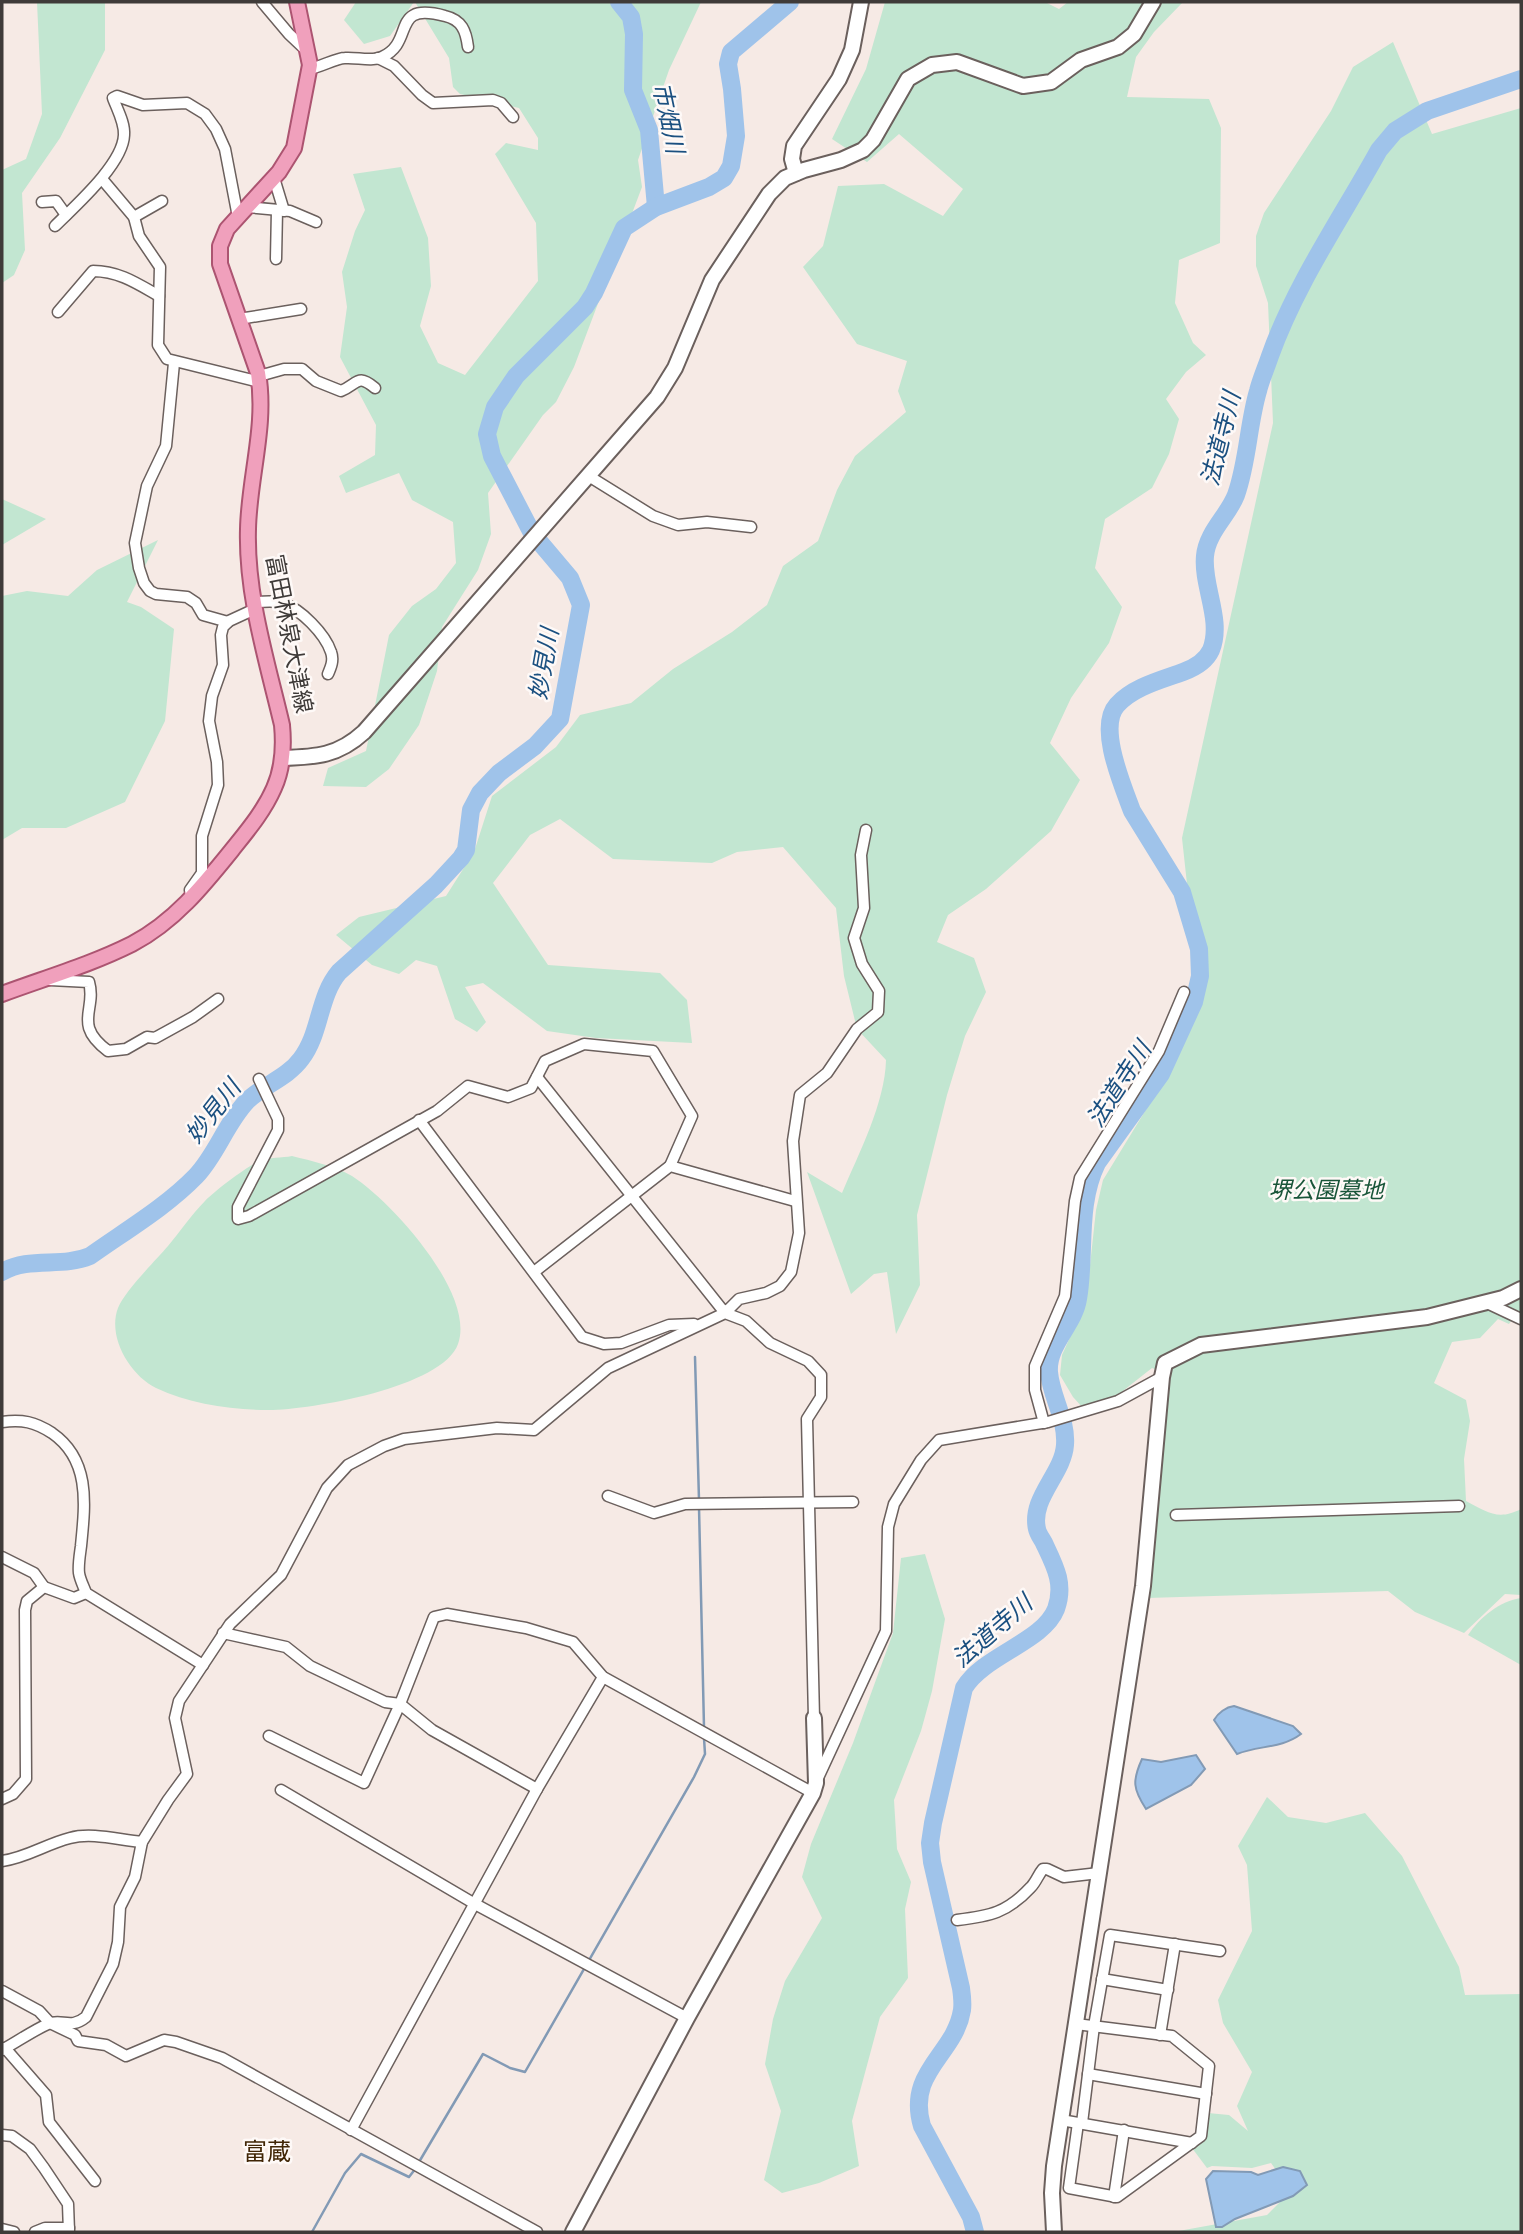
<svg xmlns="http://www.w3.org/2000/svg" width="1523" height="2234" font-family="Spectral,'Noto Sans JP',serif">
<rect width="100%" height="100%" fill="#f6eae5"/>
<g fill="#c2e6d1">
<polygon points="37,2 105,2 105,50 60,138 22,193 25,250 14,275 2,283 2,170 26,159 42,114"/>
<polygon points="356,2 414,2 390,36 364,44 344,20"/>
<polygon points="415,2 701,2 669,70 638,160 642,187 574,367 556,402 543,415 488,493 491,534 478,570 442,627 437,671 419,725 389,769 366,787 323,786 328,768 366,751 389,635 412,606 436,589 456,563 453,522 412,500 399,473 346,493 339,476 375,455 376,425 340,357 347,307 342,272 355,231 365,210 353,174 401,167 428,238 431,286 420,326 438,363 465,375 538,281 536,223 495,154 506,143 538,150 538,138 519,108 460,94 453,87 449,58"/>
<path d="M885,2h160l14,7 9,-7h115l-29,30 -18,25 -9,40 82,2 12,29 -1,115 -41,17 -4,43 18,40 13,12 -20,17 -20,27 13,20 -10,35 -17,34 -47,31 -10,49 27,39 -13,36 -38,55 -21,45 30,37 -29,51 -65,58 -38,26 -11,27 37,16 12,34 -21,44 -18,59 -30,120 3,70 -24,49 -9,-62 -13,2 -23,20 -44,-122 35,21c17,-40 43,-90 44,-133l-29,-31 -13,-53 -8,-68 -53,-61 -46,5 -25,11 -99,-4 -53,-40 -30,16 -37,48 55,82 112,8 27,27 5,43 -96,-5 -49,-7 -64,-48 -18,4 21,35 -9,10 -22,-13 -18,-53 -21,-6 -17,14 -27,-9 -36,-30 23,-18 87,-21 28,-44 18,-56 64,-49 24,-32 51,-12 42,-34 59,-37 35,-27 16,-39 35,-25 19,-51 18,-34 51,-44 -8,-21 9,-30 -50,-17 -54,-77 20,-21 15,-60 46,-2 59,32 20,-27 -64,-55 -32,28 -35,-23 34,-70z"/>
<path d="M1393,42l39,92 89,-26v1205l-8,5 -4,6 -11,-5 -18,19 -28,4 -18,41 32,17 4,21 -6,38 2,42c21,11 32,20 55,8v86l-16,-1 -41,39 -49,-21 -27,-21 -241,7 20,-209 4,-14 -19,-7 -33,26 -36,14 -10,-11 -13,-22 2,-20 24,-53 10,-92 7,-30 69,-113 28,-62 1,-57 -14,-64 -5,-46 91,-415 -5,-120 -12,-37v-30l8,-23 67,-102 22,-44z"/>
<polygon points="2,499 46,519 2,545"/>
<polygon points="158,540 127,602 141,607 174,629 165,721 125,802 66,828 22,828 2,840 2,596 27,591 68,596 97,570"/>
<path d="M292,1156c20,5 43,10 60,20 39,25 124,118 106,168 -15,43 -147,66 -189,66 -38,0 -79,-6 -113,-22 -26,-13 -49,-51 -38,-80 6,-16 37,-47 50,-62 12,-14 23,-31 37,-45 10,-10 42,-35 55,-40 9,-4 22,-3 32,-5z"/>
<polygon points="925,1554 945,1619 932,1691 921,1731 894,1800 897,1849 911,1882 905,1909 908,1978 880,2017 852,2121 859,2166 819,2183 782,2193 764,2180 781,2111 765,2064 773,2019 785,1981 822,1918 802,1877 811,1844 853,1743 893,1633 901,1558"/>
<path d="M1521,1598v67l-53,-30c12,-18 32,-34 53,-37z"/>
<polygon points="1267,1797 1288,1817 1326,1823 1365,1813 1402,1856 1459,1967 1465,1995 1521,1994 1521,2232 1173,2232 1267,2215 1291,2191 1271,2163 1252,2168 1212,2166 1207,2168 1192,2148 1208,2113 1229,2115 1248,2131 1237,2106 1252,2072 1223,2023 1218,2000 1252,1931 1247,1865 1238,1846"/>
</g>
<g fill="#9fc3ea" stroke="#829ab5" stroke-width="2">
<path d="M1234,1706l59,20 8,8c-20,15 -42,11 -64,20l-23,-34c4,-7 12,-13 20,-14z"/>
<path d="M1196,1755l9,14 -14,16 -45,24c-13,-20 -14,-28 -4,-50l19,3z"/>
<polygon points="1283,2167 1300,2171 1307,2185 1293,2196 1235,2219 1222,2227 1216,2227 1206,2179 1213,2171 1251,2172 1258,2175"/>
</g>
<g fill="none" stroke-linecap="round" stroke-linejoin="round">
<g stroke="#829ab5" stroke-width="2.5">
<polyline points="695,1357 699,1500"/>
<polyline points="699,1507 704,1727"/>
<polyline points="419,2162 483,2054 510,2068 525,2072 694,1777 705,1754 704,1738"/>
<polyline points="312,2232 345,2173 361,2154 409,2177 416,2168"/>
</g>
<g stroke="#9fc3ea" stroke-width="18">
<polyline points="619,2 631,17 634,34 633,90 649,130 656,207"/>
<path d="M2,1272c28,-16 59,-4 88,-16 35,-25 76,-49 106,-80 21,-22 30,-53 51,-75 16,-16 40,-23 54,-42 20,-26 17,-62 38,-87l97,-87 25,-27 5,-8 5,-40 9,-17 19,-20 36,-27 25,-27 21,-114 -11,-27 -38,-45 -40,-77 -5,-22 8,-27 21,-31 69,-69 9,-14 30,-65 32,-21 53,-20 15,-9 7,-12 5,-30 -4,-47 -4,-25 3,-12 59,-50"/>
<path d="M975,2232l-4,-15 -49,-91c-16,-55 33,-71 40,-116 1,-7 0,-15 -1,-22l-29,-126 -2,-19 3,-20 31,-135c20,-33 79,-46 92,-79 9,-25 -1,-43 -12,-66 -2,-4 -6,-9 -7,-14 -7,-31 26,-55 28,-84 2,-26 -14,-48 -16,-73 -2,-27 25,-47 29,-73 8,-46 -2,-93 19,-136l64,-89 33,-72 6,-26 -1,-27 -17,-57 -50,-81c-9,-25 -35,-84 -15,-106 16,-18 44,-25 66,-33 11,-4 23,-11 28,-22 12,-30 -9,-64 -6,-94 2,-24 23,-40 31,-61 12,-34 12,-70 22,-104 3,-12 8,-23 12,-35 26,-73 72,-139 109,-206l16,-19 32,-20 94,-32"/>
</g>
<g stroke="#6b605d" stroke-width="13">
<g id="street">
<polyline points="262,2 289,34 307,51"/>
<polyline points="378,58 394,66 422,95 433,103 493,100 501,103 513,117"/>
<path d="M309,69c12,-2 27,-11 36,-11 12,-1 26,4 37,-1 34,-15 7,-56 63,-41 17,4 21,15 23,31"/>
<polyline points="274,178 284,211"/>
<polyline points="102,179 134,217 139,236 160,267 158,345 167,359 260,382"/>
<polyline points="42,202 56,201 66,215"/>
<polyline points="247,207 290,211 316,222"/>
<polyline points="134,217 162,201"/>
<path d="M55,226c20,-20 68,-62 69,-91 1,-12 -7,-26 -11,-37l4,-2 26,9 44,-2 18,11 11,15 9,20 13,68"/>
<polyline points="276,259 277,210"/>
<path d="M58,312l35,-41c26,0 45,13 66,25"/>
<polyline points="239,319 301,309"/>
<polyline points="174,363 166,446 147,486 135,543 139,568 144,583 150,591 156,594 187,597 196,603 203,615 228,622"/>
<path d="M259,376l25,-7h18l14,12 25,10c17,-7 16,-18 34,-3"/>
<polyline points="587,475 653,516 678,525 707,522 751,527"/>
<path d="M255,602c9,0 18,-2 27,1 19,6 43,31 49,49 3,8 0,15 -3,22"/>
<polyline points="191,896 190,890 202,873 202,836 218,785 217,762 209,721 212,696 223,665 221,635 223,627 229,621 255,609"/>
<path d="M50,980l39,2c8,28 -17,42 19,69l18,-2 21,-12 8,1 38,-21 25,-18"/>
<polyline points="537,1077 725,1313 739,1299 766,1293 780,1286 791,1272 799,1233 793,1141 800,1095 827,1073 857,1029 878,1012 879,991 862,964 854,938 864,908 861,855 866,830"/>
<polyline points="259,1079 278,1119 278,1130 238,1207 238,1219 249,1216 437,1111 468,1086 508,1097 531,1088 545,1061 584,1044 653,1051 692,1116 670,1166"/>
<polyline points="419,1120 582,1337 604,1344 621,1343 669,1325 694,1324"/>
<polyline points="534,1272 670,1166 795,1201"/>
<polyline points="1487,1303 1521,1319"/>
<path d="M2,1422c20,-3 33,0 50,11 39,27 33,72 29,113 -1,8 -3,19 -2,27 1,7 5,14 7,20l117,72"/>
<polyline points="1044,1423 1035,1390 1035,1366 1065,1296 1075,1201 1080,1178 1159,1051 1184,992"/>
<polyline points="608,1496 654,1513 685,1504 853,1502"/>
<polyline points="1176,1515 1459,1506"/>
<polyline points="2,1557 34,1573 44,1587"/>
<polyline points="223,1633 286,1647 310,1666 385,1702 400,1704 364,1783 269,1736"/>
<polyline points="817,1780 886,1631 888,1527 894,1504 921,1460 939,1440 1048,1422 1118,1401 1162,1377"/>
<polyline points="537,1789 432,1730 400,1704 434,1617 447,1614 526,1628 573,1642 603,1677 813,1793"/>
<polyline points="281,1790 475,1904 687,2018"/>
<polyline points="2,1799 13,1794 26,1779 25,1610 27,1601 44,1587 74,1598 86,1593"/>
<path d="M2,1861c24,-3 44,-17 68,-23 22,-6 49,2 72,4"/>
<path d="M957,1920c33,-4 50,-7 74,-33 5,-5 7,-12 12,-18h4l17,8 35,-4"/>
<polyline points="1102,1979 1168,1990"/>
<polyline points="2,1991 39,2011 50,2023 75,2035 78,2041 106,2045 126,2056 164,2040 176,2042 222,2058 537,2232"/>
<polyline points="1076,2024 1172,2036 1209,2066 1201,2136 1117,2197 1069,2188 1078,2123"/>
<polyline points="1160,2035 1175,1944"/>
<polyline points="5,2048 46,2095 49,2122 95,2181"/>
<path d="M2,2050c15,-8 30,-19 46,-26 14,-6 22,6 38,-7l27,-53 5,-22 2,-35 15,-30 7,-35 26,-42 19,-26 -12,-56 4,-17 51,-77 51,-49 46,-87 21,-23 36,-19 20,-7 93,-11 37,2 74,-62 117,-55 21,8 24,22 38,18 13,14v22l-14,22 7,299"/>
<polyline points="1088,2074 1206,2094"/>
<polyline points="1061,2120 1192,2143"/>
<polyline points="1082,2123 1094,2026 1110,1935 1220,1951"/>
<polyline points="351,2130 537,1789 603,1677"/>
<polyline points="2,2135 12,2136 30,2149 44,2168 68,2204 69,2232"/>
<polyline points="1114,2197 1124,2130"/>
<polyline points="2,2229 14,2232"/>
<polyline points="35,2232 45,2228 69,2228"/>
</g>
</g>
<g stroke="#6b605d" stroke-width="18">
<g id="secondary">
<polyline points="796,173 792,159 794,146 839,79 852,50 861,2"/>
<path d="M283,758c33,-1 55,-2 81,-26l293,-335 18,-29 37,-88 57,-86 16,-16 19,-8 37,-10 22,-10 10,-10 35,-61 24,-14 25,-3 66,24 28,-4 30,-22 37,-13 16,-13 19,-32"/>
<polyline points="573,2232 687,2018 813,1793 816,1783 814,1718"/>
<polyline points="1054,2232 1052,2193 1054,2166 1143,1586 1162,1377 1165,1363 1201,1345 1427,1317 1503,1298 1521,1289"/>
</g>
</g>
<g stroke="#ac5471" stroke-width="18">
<path id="primary" d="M2,994c43,-16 88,-29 130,-50 42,-22 71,-58 100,-94 16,-20 32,-39 42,-62 9,-20 10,-42 8,-63 -15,-64 -36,-130 -34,-196 1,-52 19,-104 10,-156l-38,-109v-18l7,-17 52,-57 15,-24 16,-83 -13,-63"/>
</g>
<use href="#street" stroke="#fff" stroke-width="10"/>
<use href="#secondary" stroke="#fff" stroke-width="14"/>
<use href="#primary" stroke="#f0a0bc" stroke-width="14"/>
</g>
<g text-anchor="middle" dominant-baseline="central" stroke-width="5" stroke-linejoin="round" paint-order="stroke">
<g font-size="23" fill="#3f3b39" stroke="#fef9f7">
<text transform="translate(288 634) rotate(79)">富田林泉大津線</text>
</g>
<g font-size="23" font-style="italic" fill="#195539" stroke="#fef9f7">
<text x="1326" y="1191">堺公園墓地</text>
</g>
<g font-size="24" font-style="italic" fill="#1b5080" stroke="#fef9f7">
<text transform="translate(667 118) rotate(78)">市畑川</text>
<text transform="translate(1222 439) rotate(-76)">法道寺川</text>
<text transform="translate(545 664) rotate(-80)">妙見川</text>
<text transform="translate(1120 1085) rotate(-57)">法道寺川</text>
<text transform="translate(214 1112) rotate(-52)">妙見川</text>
<text transform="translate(993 1632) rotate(-41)">法道寺川</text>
</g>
<g font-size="24" fill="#402505" stroke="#fef9f7">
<text x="267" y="2153">富蔵</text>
</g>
</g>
<rect width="1523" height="2234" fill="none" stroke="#3f3b39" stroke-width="7"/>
</svg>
